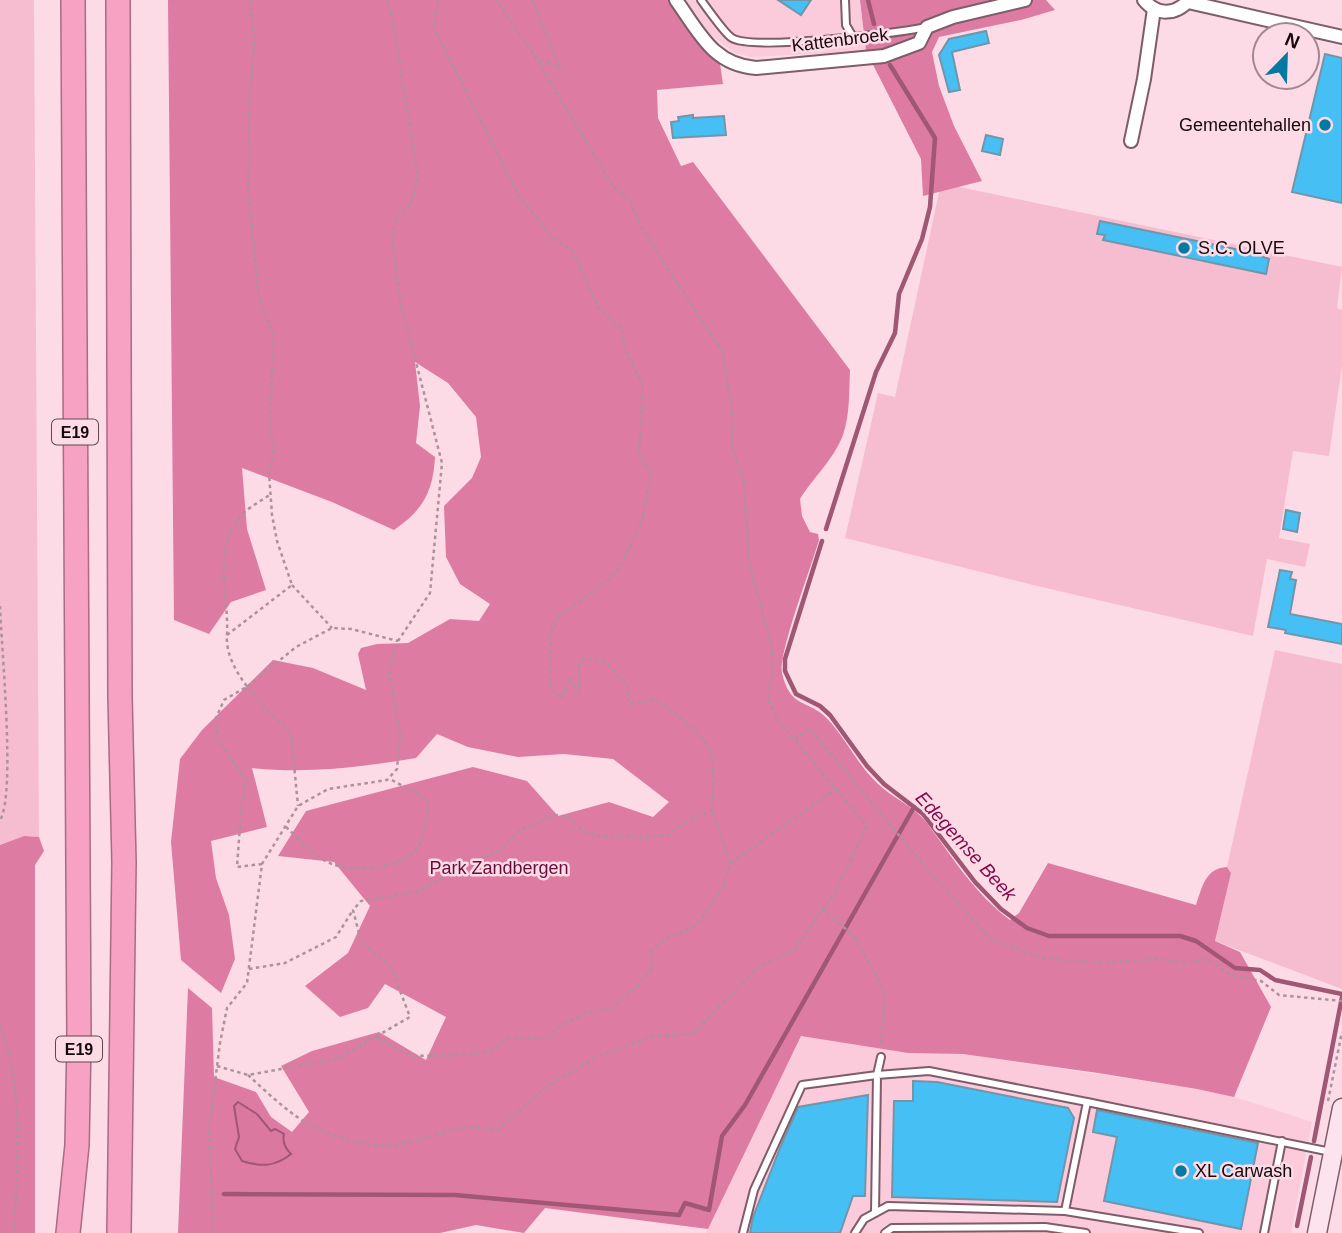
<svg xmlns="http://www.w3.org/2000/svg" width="1342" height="1233" font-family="Helvetica,sans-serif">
<rect width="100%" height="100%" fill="#fcdbe6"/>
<g fill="#fbcadb">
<polygon points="684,0 860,0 866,51 751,57 735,53 708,33"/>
<polygon points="801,1036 908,1053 963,1054 1197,1089 1235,1097 1312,1122 1291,1233 706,1233"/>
</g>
<g fill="#f6bdd1">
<polygon points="0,0 34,0 39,837 24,836 0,845"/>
<polygon points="941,183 1342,267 1337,308 1342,310 1342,366 1329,456 1293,451 1279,538 1310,544 1305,567 1267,559 1253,636 1033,585 845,538 878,393 895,397"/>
<polygon points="1275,650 1342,664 1342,989 1215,941 1231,873 1227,867"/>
</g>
<g fill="#de7ba2">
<path d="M168,0h508l43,57 4,27 -66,6 1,28 23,48 12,-4 157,208c-1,21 0,45 -7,65 -9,24 -30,43 -43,64l2,17 8,16 8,2 1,6c-7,25 -41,114 -37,133 9,39 29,24 50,51 16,19 27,42 45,59 15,15 37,23 50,40 25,34 48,71 83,97l9,-7 29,-50 148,42c6,-17 9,-37 31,-38l4,6 -16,68 25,11 31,55 -37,90 -37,-8 -99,-16 -135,-19 -55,-1 -107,-17 -93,193 -163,-21 -21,25 -48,-8 -36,8h-262l10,-245 24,20 2,69 42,15 15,25 21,15 17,-20 -28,-46 31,-15 67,-19 47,28 20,-43 -61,-33 -17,24 -28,9 -35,-31 43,-33 22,-47 -36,-44 -56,-6 28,-45 167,-44 54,14 31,35 51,-14 44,15 16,-15 -56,-43 -49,-5 -46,3 -50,-10 -31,-13 -21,24c-55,9 -109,16 -164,10l15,59 -56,14 5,37 13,37 6,44 -14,34 -40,-33 -10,-118 9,-83 22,-29 71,-70 40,8 53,22 -8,-36 3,-6 16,-4 31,-1 42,-24 29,2 11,-17 -30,-20 -14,-27 -2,-51 28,-28 9,-21 -5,-40 -28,-34 -33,-21 5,44 -4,37 19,14c-2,35 -12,53 -41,73l-62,-28 -90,-34 5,61 19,61 -35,12 -22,32 -35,-14z"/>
<polygon points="860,0 1046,0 1055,10 1021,20 939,37 932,52 939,86 954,126 982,181 923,196 921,159 866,51"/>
<polygon points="24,836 39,837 44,851 35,865 35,1233 0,1233 0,845"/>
</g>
<path fill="#da789f" stroke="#9f5774" stroke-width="2" d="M238,1102l19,12 14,17 4,-2 9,5c-2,8 2,15 7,20 -16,13 -30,13 -49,7l-7,-12 4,-12 -5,-31z"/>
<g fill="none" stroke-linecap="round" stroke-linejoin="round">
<g stroke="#9f5774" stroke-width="4.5">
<polyline points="868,0 874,24"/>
<polyline points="826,529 876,372 895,333 899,294 922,239 930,207 935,138 890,65"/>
<polyline points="822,541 785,659 785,671 796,694 820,706 830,715 867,766 884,784 923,814 975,882 1001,909 1027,928 1049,936 1180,936 1196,941 1235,968 1260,970 1275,980 1342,994"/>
<polyline points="1314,1141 1342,997"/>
<polyline points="224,1194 455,1195 679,1215 685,1203 709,1210 722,1136 745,1105 914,807"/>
<polyline points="1297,1226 1311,1157"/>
</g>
</g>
<g fill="#46bff4" stroke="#7296a9" stroke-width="2">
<polygon points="778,0 811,0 801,15"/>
<polygon points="986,31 989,43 952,52 960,90 949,92 939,55 949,39"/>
<polygon points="1325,54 1342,58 1342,203 1292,192"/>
<polygon points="693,115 693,118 724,116 726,135 673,138 671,122 679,121 678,117"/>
<polygon points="986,135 1003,139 1000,155 982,151"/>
<polygon points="1100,221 1264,255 1263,257 1269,259 1266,274 1103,240 1105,235 1097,234"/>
<polygon points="1286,510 1300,513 1297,532 1283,529"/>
<polygon points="1280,570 1292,572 1290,579 1296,580 1290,614 1342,624 1342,644 1285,633 1286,630 1268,627"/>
<polygon points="913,1081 937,1082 1068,1108 1074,1118 1057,1202 892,1197 894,1101 913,1101"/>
<polygon points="868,1095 865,1196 853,1196 840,1233 750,1233 753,1217 780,1148 798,1107"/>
<polygon points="1097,1110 1258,1143 1241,1229 1104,1201 1117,1137 1093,1132"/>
</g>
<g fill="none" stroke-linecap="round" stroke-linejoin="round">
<g stroke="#7f5c69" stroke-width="10">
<g id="lane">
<path d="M701,0c6,8 24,34 31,38 22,13 164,-5 195,-11"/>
<polyline points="845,0 846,25 853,37"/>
<polyline points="875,1213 877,1075 929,1071 1087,1102"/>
<polyline points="743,1233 754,1190 802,1085 877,1075 881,1057"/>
<polyline points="855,1233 864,1219 888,1206 1065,1211"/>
<polyline points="885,1233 892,1228 1045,1227 1086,1233"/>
<polyline points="1199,1233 1065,1211 1087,1102 1331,1152"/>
<polyline points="1264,1233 1282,1141"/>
</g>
</g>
<g stroke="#7f5c69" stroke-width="16">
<g id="street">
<path d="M676,0c23,32 37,65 80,68l128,-12 35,-13 8,-16 26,-10 72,-17"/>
<path d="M1144,0c13,16 32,15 45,0"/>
<polyline points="1188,2 1342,37"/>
<polyline points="1131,141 1144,79 1154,9"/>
</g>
</g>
<g stroke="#7f5c69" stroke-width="21">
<polyline id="secondary" points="1317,1233 1342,1108"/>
</g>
<g stroke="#a86c83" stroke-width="26">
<g id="highway">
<polyline points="118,0 120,697 124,862 119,1233"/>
<polyline points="68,1233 77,1145 79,1040 73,0"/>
</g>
</g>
<g stroke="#ac929b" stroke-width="2.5" stroke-dasharray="3.5 3.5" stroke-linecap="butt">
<path d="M250,0l4,41 -5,73 -1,75 11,109 14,36 -3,101 5,10 -6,28 3,42 5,26 15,44 -65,50c-3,36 40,75 64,98l7,73"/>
<polyline points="532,0 560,68 536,58"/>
<polyline points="292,585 332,628"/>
<path d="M0,606c1,38 16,189 0,214"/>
<path d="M227,635c2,-41 -15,-82 13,-118 7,-9 21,-16 31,-23"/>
<polyline points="795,739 810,729 938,882 990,938 1041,958 1099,963 1159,959 1187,963 1206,959 1231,975 1261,981 1279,995 1342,1001"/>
<path d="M286,827c14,13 28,30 46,37 22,8 72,5 86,-17 8,-12 10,-33 10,-47l-38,-21"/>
<polyline points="731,863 837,788"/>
<polyline points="262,864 237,867 241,811 246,780 218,740 216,718 224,700 248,686 296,647 332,628 351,629 398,641"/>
<polyline points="822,909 854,936 885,992 881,1046"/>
<polyline points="249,969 285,963 336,937 353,910"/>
<path d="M0,1025c25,68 17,138 14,208"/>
<polyline points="376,1037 412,1056 464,1055 492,1051 507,1038 546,1039 563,1024 588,1012 610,1009 639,985 653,967 650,951 666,939 696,926 723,887 730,863 712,810"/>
<path d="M217,1066l31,9 89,-16 73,-42 -19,-50 -30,-26 -8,-31 8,-9 56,-9 55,-30 30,-13 17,-18 36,-16 13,2 15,14 20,6 19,-1 21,2 27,-4 21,-15 21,-9c2,-15 4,-52 -5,-66 -10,-14 -37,-35 -51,-45l-27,5 -2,-20 -23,-23 -19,-3 -6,7v27l-9,-14 -8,21 -12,-13 1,-54 8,-16 57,-42 25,-49 10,-51 -12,-21 4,-68 -19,-38 -2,-18 -23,-20 -26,-58 -20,-13 -34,-42 -85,-168 4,-28"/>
<path d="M248,1075c14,13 29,27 45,39 23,17 71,36 101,31 43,-6 56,-24 104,-15l47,-42 55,-33 55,-19 37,-2 65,-66 38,-19 41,-59 31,-64 -88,-105 -11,-22 5,-31 -2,-24 -22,-82 -5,-80 -12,-35v-36l-10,-60 -83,-127 -8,-23 -19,-16 -76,-127 -40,-58"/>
<polyline points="1328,1101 1342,1032"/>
<polyline points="213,1233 209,1129 220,1043 227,1008 247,983 262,864 298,806 328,789 387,780 397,769 400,734 389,668 398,641 430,593 442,463 400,300 393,244 393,230 397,218 411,203 418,177 392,15 387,0"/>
</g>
<use href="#lane" stroke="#fff" stroke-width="6"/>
<use href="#street" stroke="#fff" stroke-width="12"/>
<use href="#secondary" stroke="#fde3ed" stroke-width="18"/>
<use href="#highway" stroke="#f7a2c2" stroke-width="23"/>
</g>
<g fill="#0479a2" stroke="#fcdbe6" stroke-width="2.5">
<circle cx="1325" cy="125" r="7"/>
<circle cx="1184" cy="248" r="7"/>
<circle cx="1181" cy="1171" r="7"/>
</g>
<g text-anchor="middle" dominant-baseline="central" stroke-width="5" stroke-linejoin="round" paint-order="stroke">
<g fill="#fcdbe6" stroke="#5b484f" stroke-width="2">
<rect x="52" y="419.5" width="46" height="25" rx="5"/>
<rect x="56" y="1036.5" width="46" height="25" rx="5"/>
</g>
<g font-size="16" font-weight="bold" fill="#16090e">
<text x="75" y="432">E19</text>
<text x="79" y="1049">E19</text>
</g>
<g font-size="18" fill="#16090e" stroke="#fcdbe6">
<text transform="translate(840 40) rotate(-7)">Kattenbroek</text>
</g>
<g font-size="18" fill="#16090e" stroke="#fcdbe6" text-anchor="start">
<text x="1311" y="125" text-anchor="end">Gemeentehallen</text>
<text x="1198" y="248">S.C. OLVE</text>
<text x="1195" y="1171">XL Carwash</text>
</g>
<g font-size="18" fill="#670d3b" stroke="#fcdbe6">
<text x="499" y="868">Park Zandbergen</text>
</g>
<g font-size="19" font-style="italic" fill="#850b4d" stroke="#fcdbe6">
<text transform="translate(966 846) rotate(48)">Edegemse Beek</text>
</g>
</g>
<g transform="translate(1286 56) rotate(23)"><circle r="33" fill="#fcdbe6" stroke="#a08790" stroke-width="2"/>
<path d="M0-5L12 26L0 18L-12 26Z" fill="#0479a2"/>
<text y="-10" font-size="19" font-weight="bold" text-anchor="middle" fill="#16090e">N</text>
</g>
</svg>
